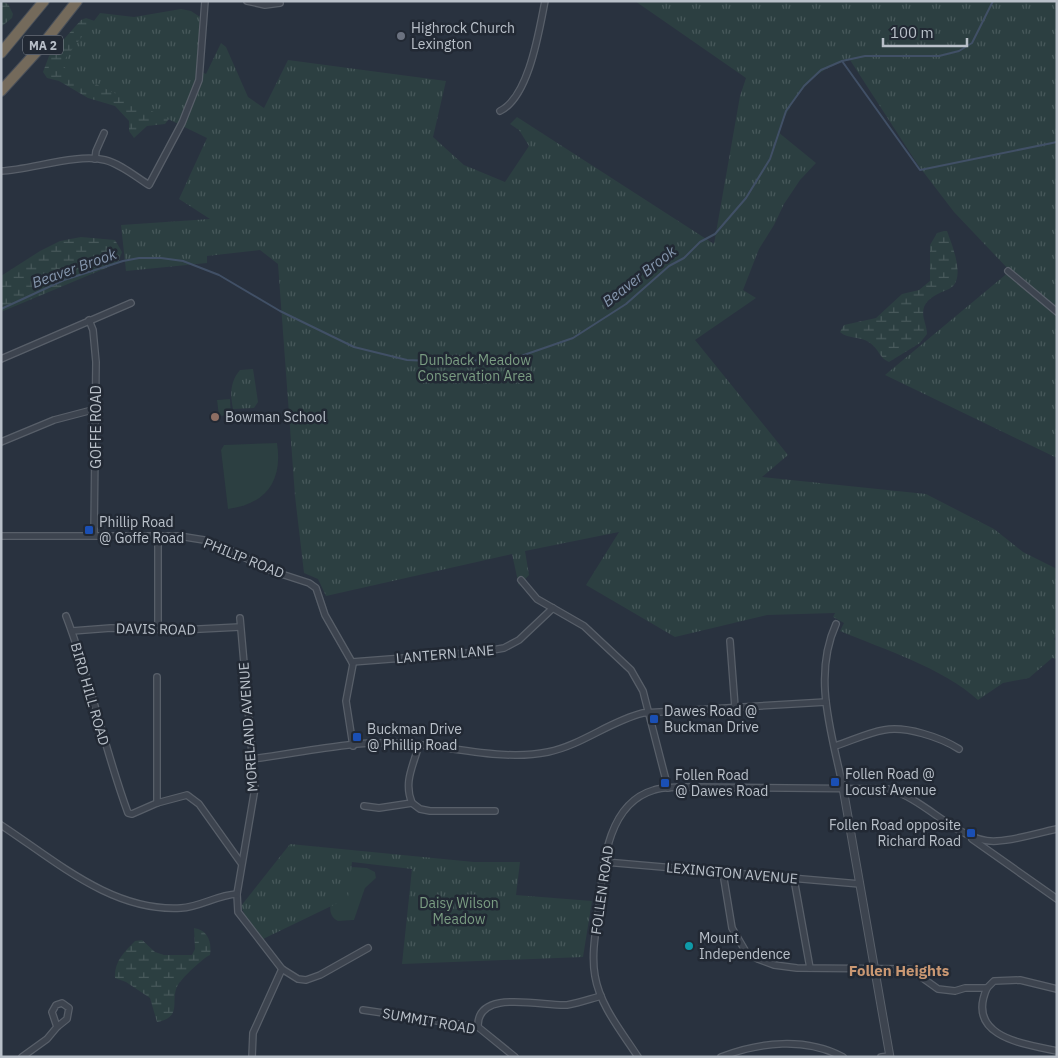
<svg xmlns="http://www.w3.org/2000/svg" width="1058" height="1058" font-family="'IBM Plex Sans',sans-serif">
<defs>
<pattern id="wetland-marsh" width="20" height="14" patternUnits="userSpaceOnUse" patternTransform="scale(1.25)"><rect width="20" height="14" fill="#2c3f41"/><path d="M1 5h8M5 5V1M11 12h8M15 12V8" fill="none" stroke="#48595b"/></pattern>
<pattern id="park-tufts" width="24" height="20" patternUnits="userSpaceOnUse" patternTransform="scale(1.25)"><rect width="24" height="20" fill="#2c3f41"/><path d="M3 7l-1-3M5 7V3M7 7l1-3M15 17l-1-3M17 17v-4M19 17l1-3" fill="none" stroke="#48595b"/></pattern>
</defs>
<rect width="100%" height="100%" fill="#29323f"/>
<g fill="#2c3f41">
<polygon points="230,399 231,415 219,416 217,400"/>
<path d="M277,443c6,38 -11,61 -49,66l-7,-59 3,-5z"/>
<path d="M353,867l14,1 8,4 1,6 -11,10 -11,32 -16,1c-18,-8 0,-40 6,-51z"/>
</g>
<g fill="url(#wetland-marsh)">
<polygon points="1,1 8,4 13,14 12,18 1,27"/>
<polygon points="86,18 130,33 174,112 165,124 147,126 134,138 129,131 129,121 115,106 88,98 59,81 47,78 43,72 49,56 81,20"/>
<path d="M944,231h3c5,14 20,49 2,58 -9,4 -21,8 -25,18 -3,10 3,18 3,27l-7,9 -31,19c-10,-4 -10,-13 -19,-19 -9,-7 -23,-4 -30,-11l4,-7 32,-7 26,-24 17,-4 11,-9v-36l7,-12z"/>
<polygon points="81,237 115,240 122,252 118,263 1,312 1,276 40,251 60,241"/>
<path d="M194,928c14,2 18,14 16,27 -7,3 -28,23 -32,30 -9,15 6,32 -21,37l-7,-24 -24,-16 -11,-4c-1,-16 9,-26 20,-37l7,-1 13,12 9,3h28l3,-6z"/>
</g>
<g fill="url(#park-tufts)">
<path d="M635,1h422v457l-172,-83 125,-104 -56,-59 -36,-47 -68,-105c-37,7 -59,40 -72,72l38,31 -16,17 -16,24 -10,21 -15,24 -16,41 13,8 -61,42 93,115 -26,22 164,17 68,35 29,23 34,17v65l-3,5 3,3v17l-5,-1 -23,20 -26,5 -25,17c-35,-32 -95,-51 -138,-69l4,-8 -11,-6 2,-4 -68,2 -92,22 -89,-52 33,-53 -94,19 4,24 -10,11 -7,-32 -186,42 -8,-17 -14,-6 -9,-77 -17,-232 -18,-14 -53,6v7l-81,8 -5,-46 89,-6 -31,-20 28,-61 -111,-54 -4,8 -31,-28 39,-51 34,4 47,-8 10,2 9,6 -3,53 9,4 15,-31 5,4 22,50 16,11 24,-48 158,21 -13,56 31,28 41,17 24,-36 -10,-16 -9,-6 7,-7 197,127 26,-148 6,-18z"/>
<path d="M253,369l5,33 -4,6 -21,1c-3,-15 -3,-27 7,-39z"/>
<polygon points="290,844 474,862 520,862 516,895 592,901 583,957 402,964 412,869 352,862 348,898 263,939 246,918 241,906"/>
</g>
<g fill="none" stroke-linecap="round" stroke-linejoin="round">
<g stroke="#415066" stroke-width="2">
<polyline points="842,61 920,170 1057,142"/>
<polyline points="1,309 64,280 123,261 139,258 161,258 183,261 219,275 280,311 354,347 407,360 455,362 480,360 485,362 521,356 573,338 626,304 669,266 684,258 700,242 715,234 746,198 770,159 786,111 804,86 821,70 842,61 865,56 939,56 959,51 972,43 993,1"/>
</g>
<g stroke="#585f69" stroke-width="8">
<g id="minor">
<polyline points="247,1 265,5 280,3"/>
<path d="M500,111c29,-14 39,-80 45,-110"/>
<polyline points="95,159 96,151 104,133"/>
<path d="M1,171c29,-1 76,-18 104,-11 16,4 31,17 44,25l33,-62 17,-43 6,-79"/>
<polyline points="1008,271 1057,312"/>
<polyline points="89,320 93,330 96,362 94,535"/>
<polyline points="1,359 131,303"/>
<polyline points="1,442 54,420 96,409"/>
<polyline points="1,536 179,536 204,540 224,547 269,570 309,583 316,588 325,615 353,664 346,701 353,746"/>
<polyline points="521,580 537,599 584,626 631,670 643,691 668,788"/>
<path d="M66,616c25,65 38,132 62,197l4,1 25,-11 30,-8 12,9 42,59"/>
<polyline points="240,618 255,788 237,894 238,912 282,969 298,979 306,980 320,975 368,948"/>
<path d="M836,624c-24,53 -4,109 7,164"/>
<polyline points="158,629 158,536"/>
<polyline points="72,631 111,628 180,630 240,627"/>
<polyline points="730,641 735,707"/>
<polyline points="352,662 481,652 504,648 519,640 553,608"/>
<path d="M835,746c16,-5 32,-13 49,-16 22,-4 56,7 75,19"/>
<path d="M252,759c48,-6 97,-18 144,-16 50,1 103,19 152,9 34,-7 62,-31 95,-39l183,-11"/>
<polyline points="157,803 157,677"/>
<polyline points="412,803 420,809 430,811 495,811"/>
<path d="M364,806l15,2 33,-5c-9,-22 2,-38 7,-59"/>
<path d="M1,825c55,36 111,87 180,83 19,-1 36,-13 56,-14"/>
<polyline points="972,839 1057,899"/>
<polyline points="605,862 860,884"/>
<polyline points="723,873 732,928 746,952 758,959 774,965 797,968 910,969 938,989 955,991 965,988 987,988 994,981 1020,980 1057,989"/>
<polyline points="794,879 810,968"/>
<path d="M987,988c-22,49 37,56 70,63"/>
<polyline points="363,1010 478,1027 515,1057"/>
<path d="M478,1027c-2,-40 67,-20 89,-22 12,-2 23,-6 34,-9"/>
<polyline points="22,1057 47,1039 57,1027 67,1019 69,1008 62,1003 56,1005 52,1012 57,1027"/>
<polyline points="252,1057 253,1033 282,969"/>
<path d="M638,1057c-16,-25 -38,-51 -43,-81 -4,-22 1,-46 4,-69 4,-40 7,-103 55,-117 8,-3 18,-2 26,-3l208,2c39,10 71,55 109,52 20,-1 40,-8 60,-12"/>
<path d="M721,1057c39,-15 84,-20 122,0"/>
<polyline points="881,1057 890,1056"/>
</g>
</g>
<g stroke="#585f69" stroke-width="9">
<polyline id="tertiary" points="843,788 890,1057"/>
</g>
<g stroke="#484f59" stroke-width="12">
<g id="motorway">
<polyline points="1,53 44,1"/>
<polyline points="1,91 40,48 77,1"/>
</g>
</g>
<use href="#minor" stroke="#3d444f" stroke-width="5.5"/>
<use href="#tertiary" stroke="#3d444f" stroke-width="7"/>
<use href="#motorway" stroke="#746a5b" stroke-width="10"/>
</g>
<circle fill="#6b7280" stroke="#222934" stroke-width="2" cx="401" cy="36" r="5"/>
<circle fill="#8d6e63" stroke="#222934" stroke-width="2" cx="215" cy="417" r="5"/>
<g fill="#1a4fb4" stroke="#222934" stroke-width="2">
<rect x="84" y="525" width="10" height="10" rx="2.5"/>
<rect x="649" y="714" width="10" height="10" rx="2.5"/>
<rect x="352" y="732" width="10" height="10" rx="2.5"/>
<rect x="830" y="777" width="10" height="10" rx="2.5"/>
<rect x="660" y="778" width="10" height="10" rx="2.5"/>
<rect x="966" y="828" width="10" height="10" rx="2.5"/>
</g>
<circle fill="#0f9aa8" stroke="#222934" stroke-width="2" cx="689" cy="946" r="5"/>
<g text-anchor="middle" dominant-baseline="central" stroke-width="5" stroke-linejoin="round" paint-order="stroke">
<rect fill="#222934" stroke="#8c939c" stroke-width="1" x="23" y="35.5" width="40" height="19" rx="4"/>
<g font-size="12" font-weight="bold" fill="#b9c0c9">
<text x="43" y="45">MA 2</text>
</g>
<g font-size="14" fill="#b9c0c9" stroke="#222934" text-anchor="start">
<text x="411" y="28">Highrock Church<tspan x="411" dy="16">Lexington</tspan></text>
<text x="225" y="417">Bowman School</text>
<text x="99" y="522">Phillip Road<tspan x="99" dy="16">@ Goffe Road</tspan></text>
<text x="664" y="711">Dawes Road @<tspan x="664" dy="16">Buckman Drive</tspan></text>
<text x="367" y="729">Buckman Drive<tspan x="367" dy="16">@ Phillip Road</tspan></text>
<text x="845" y="774">Follen Road @<tspan x="845" dy="16">Locust Avenue</tspan></text>
<text x="675" y="775">Follen Road<tspan x="675" dy="16">@ Dawes Road</tspan></text>
<text x="961" y="825" text-anchor="end">Follen Road opposite<tspan x="961" dy="16">Richard Road</tspan></text>
<text x="699" y="938">Mount<tspan x="699" dy="16">Independence</tspan></text>
</g>
<g font-size="14" fill="#7a9c82" stroke="#222934">
<text x="475" y="360">Dunback Meadow<tspan x="475" dy="16">Conservation Area</tspan></text>
<text x="459" y="903">Daisy Wilson<tspan x="459" dy="16">Meadow</tspan></text>
</g>
<g font-size="14" fill="#b9c0c9" stroke="#222934">
<text transform="translate(96 427) rotate(-90)">GOFFE ROAD</text>
<text transform="translate(244 558) rotate(22)">PHILIP ROAD</text>
<text transform="translate(156 629) rotate(1)">DAVIS ROAD</text>
<text transform="translate(445 654) rotate(-5)">LANTERN LANE</text>
<text transform="translate(90 694) rotate(74)">BIRD HILL ROAD</text>
<text transform="translate(248 727) rotate(-94)">MORELAND AVENUE</text>
<text transform="translate(732 873) rotate(5)">LEXINGTON AVENUE</text>
<text transform="translate(602 890) rotate(-82)">FOLLEN ROAD</text>
<text transform="translate(429 1021) rotate(10)">SUMMIT ROAD</text>
</g>
<g font-size="15" font-style="italic" fill="#8596ad" stroke="#222934">
<text transform="translate(74 268) rotate(-20)">Beaver Brook</text>
<text transform="translate(639 276) rotate(-38)">Beaver Brook</text>
</g>
<g font-size="15" font-weight="bold" fill="#ca9873" stroke="#222934">
<text x="899" y="970">Follen Heights</text>
</g>
</g>
<rect width="1058" height="1058" fill="none" stroke="#b9c0c9" stroke-width="5"/>
<path d="M883 38v8h84v-8" fill="none" stroke="#b9c0c9" stroke-width="2.5"/>
<text x="890" y="38" font-size="15" fill="#b9c0c9" stroke="#222934" stroke-width="4" paint-order="stroke">100 m</text>
</svg>
